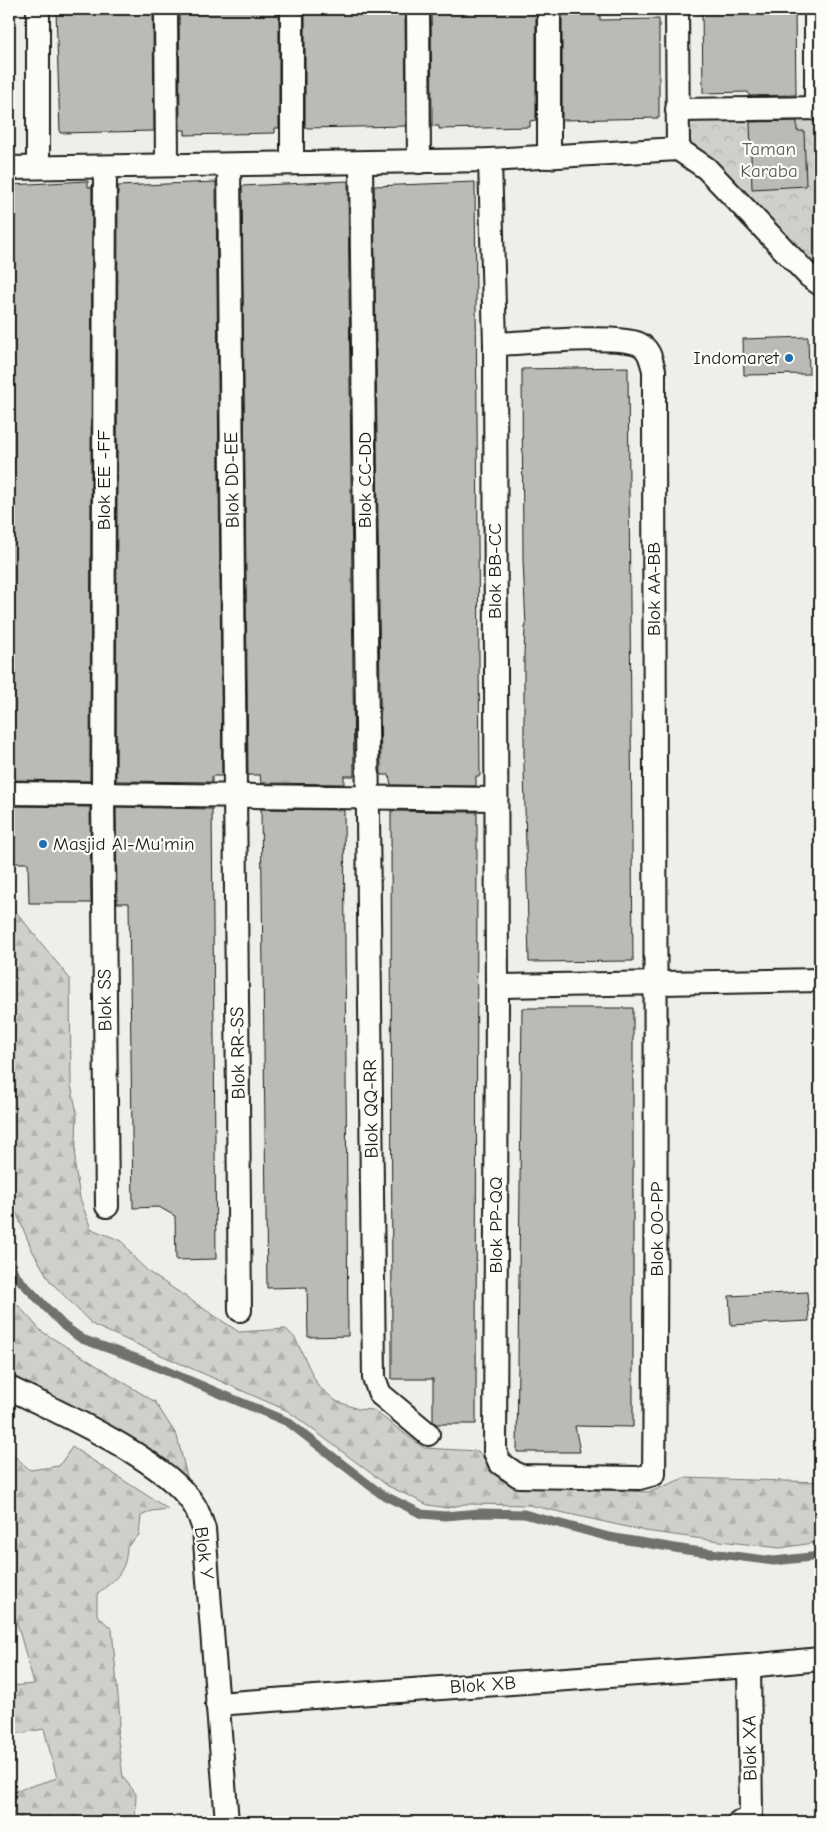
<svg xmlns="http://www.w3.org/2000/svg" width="829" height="1831" font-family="'Comic Neue',sans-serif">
<defs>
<pattern id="forest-firs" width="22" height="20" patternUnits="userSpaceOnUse" patternTransform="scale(1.25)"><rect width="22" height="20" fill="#d0cfcc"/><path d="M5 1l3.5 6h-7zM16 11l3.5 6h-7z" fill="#b2b1af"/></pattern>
<pattern id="park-crowns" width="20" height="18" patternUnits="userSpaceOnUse" patternTransform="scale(1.25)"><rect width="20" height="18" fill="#d0cfcc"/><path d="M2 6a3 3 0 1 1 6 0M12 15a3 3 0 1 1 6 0" fill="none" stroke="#b2b1af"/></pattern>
</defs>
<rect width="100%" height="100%" fill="#f0eeea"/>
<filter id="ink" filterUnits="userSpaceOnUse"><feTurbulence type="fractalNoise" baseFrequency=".02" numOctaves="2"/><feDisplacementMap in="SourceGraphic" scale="10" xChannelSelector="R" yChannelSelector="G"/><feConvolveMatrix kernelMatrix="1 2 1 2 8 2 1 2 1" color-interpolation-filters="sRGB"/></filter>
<g filter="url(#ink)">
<g fill="url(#forest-firs)" stroke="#767674">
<polygon points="9,903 70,979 71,1085 77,1113 75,1167 80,1198 91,1229 122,1241 136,1260 150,1273 239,1332 286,1329 295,1338 318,1386 336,1401 358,1409 373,1410 424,1448 478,1451 500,1479 524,1487 650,1492 684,1478 820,1482 820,1542 780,1548 703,1539 645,1531 529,1505 465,1504 447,1508 428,1505 388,1486 288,1411 93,1325 50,1281 32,1250 9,1195"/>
<path d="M9,1295l32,36 114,71 22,34 11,45c-52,-47 -117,-76 -179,-107z"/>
<path d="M72,1447l96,62 -16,2 -11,5 -2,19 -12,12c-1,25 -11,32 -30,47v21l15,14 8,90 -3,14 6,44 13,17 -1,28h-120l-6,-29 48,-15 -13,-49 -35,6v-49l25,-2 -25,-90v-60l4,-11 -4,-15v-57l21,19 29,-4z"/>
</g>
<polygon fill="url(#park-crowns)" stroke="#767674" points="820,108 820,284 693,157 677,110"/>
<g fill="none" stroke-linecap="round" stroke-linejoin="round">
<polyline stroke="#706f6d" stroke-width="9" points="9,1260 15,1275 64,1326 82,1339 138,1359 288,1422 381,1494 422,1514 445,1516 480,1513 524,1514 609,1537 687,1550 774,1561 820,1556"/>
</g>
<g fill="#bbbab6" stroke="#1c1c1c">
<polygon points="56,9 153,9 154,131 60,133"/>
<polygon points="179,9 279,9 279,128 275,128 275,133 185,135 185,130 180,130"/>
<polygon points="305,9 405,9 406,126 305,128"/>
<polygon points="431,9 529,9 529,11 536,11 536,120 530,121 530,127 439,129 439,126 432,126"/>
<polygon points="702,9 795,9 796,95 749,96 748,92 703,93"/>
<polygon points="600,10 600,20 659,19 659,118 562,120 562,11"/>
<polygon points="797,121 797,131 804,131 806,186 752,189 750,122"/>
<polygon points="88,181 88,187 92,187 90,781 9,780 9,185"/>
<polygon points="348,181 354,776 344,776 344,784 261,783 260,775 248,775 242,186"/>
<polygon points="216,182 222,776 212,776 212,782 116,781 118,186"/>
<polygon points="475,182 480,776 476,776 476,786 391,785 389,775 381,775 374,186"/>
<polygon points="808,337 809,374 744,375 743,339"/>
<polygon points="628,367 633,961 529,962 524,770 524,654 525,627 526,627 523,560 522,369"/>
<polygon points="9,806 90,807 91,903 29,903 28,863 9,863"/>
<polygon points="116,807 212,809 216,1259 176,1260 175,1216 159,1207 133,1208 129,903 117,903"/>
<polygon points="261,809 344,810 348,1336 308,1337 307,1287 267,1288"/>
<polygon points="391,811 477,812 476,1424 436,1424 433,1421 433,1379 392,1379"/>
<polygon points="522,1008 633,1008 633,1427 575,1426 580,1452 517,1452"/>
<polygon points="807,1292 809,1321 731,1325 729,1296"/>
</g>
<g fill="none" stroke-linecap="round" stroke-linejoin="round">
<g stroke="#1c1c1c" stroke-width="26">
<g id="minor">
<polyline points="38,9 38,167"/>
<polyline points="166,9 167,165"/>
<polyline points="292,9 292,163"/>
<polyline points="418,9 419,162"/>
<polyline points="549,9 549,157"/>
<polyline points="677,9 678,149"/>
<polyline points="816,109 816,9"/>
<polyline points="677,110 820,108"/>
<path d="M490,160l5,184 2,655 -2,453 5,11 19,13 120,2 15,-4c4,-368 0,-736 0,-1104 -3,-9 -4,-21 -15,-26 -24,-10 -114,-1 -144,0"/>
<polyline points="361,163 374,1378 380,1394 428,1434"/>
<polyline points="229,165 240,1310"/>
<polyline points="105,167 103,794 107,1206"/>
<polyline points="9,168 490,160 678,149 706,168 809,276 820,284"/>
<polyline points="9,793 496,799"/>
<polyline points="497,986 820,980"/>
<path d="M9,1388c49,24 156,71 185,117 5,7 7,17 10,24l23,293"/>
<polyline points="217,1704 749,1666 820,1659"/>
<polyline points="739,1822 745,1821 751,1813 749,1666"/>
</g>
</g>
<use href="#minor" stroke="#fdfcf7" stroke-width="22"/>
</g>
</g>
<g fill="#1f6fb2" stroke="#fdfcf7" stroke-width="2">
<circle cx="789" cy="358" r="5"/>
<circle cx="43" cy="844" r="5"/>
</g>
<g text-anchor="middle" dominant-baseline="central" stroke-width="4.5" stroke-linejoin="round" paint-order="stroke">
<g font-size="19" fill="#5b5b5a" stroke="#fdfcf7">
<text x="769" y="149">Taman<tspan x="769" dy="22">Karaba</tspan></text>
</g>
<g font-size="19" fill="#1c1c1c" stroke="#fdfcf7" text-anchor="end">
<text x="779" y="358">Indomaret</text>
<text x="53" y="844" text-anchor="start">Masjid Al-Mu'min</text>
</g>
<g font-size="19" fill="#1c1c1c" stroke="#fdfcf7">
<text transform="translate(104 480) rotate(-90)">Blok EE -FF</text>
<text transform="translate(232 480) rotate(-91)">Blok DD-EE</text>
<text transform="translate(365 480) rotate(-90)">Blok CC-DD</text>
<text transform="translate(495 571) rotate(-90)">Blok BB-CC</text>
<text transform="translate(654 589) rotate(-90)">Blok AA-BB</text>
<text transform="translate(105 1000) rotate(-91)">Blok SS</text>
<text transform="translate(238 1053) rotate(-91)">Blok RR-SS</text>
<text transform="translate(371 1109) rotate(-91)">Blok QQ-RR</text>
<text transform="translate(496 1225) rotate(-90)">Blok PP-QQ</text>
<text transform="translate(657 1229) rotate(-90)">Blok OO-PP</text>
<text transform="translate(204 1553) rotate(83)">Blok Y</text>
<text transform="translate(483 1685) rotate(-4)">Blok XB</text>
<text transform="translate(750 1748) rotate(-91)">Blok XA</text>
</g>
</g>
<rect width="829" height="1831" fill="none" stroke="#fdfcf7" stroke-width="30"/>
<rect x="15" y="15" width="799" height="1801" fill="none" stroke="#1c1c1c" stroke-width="2" filter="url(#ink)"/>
</svg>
